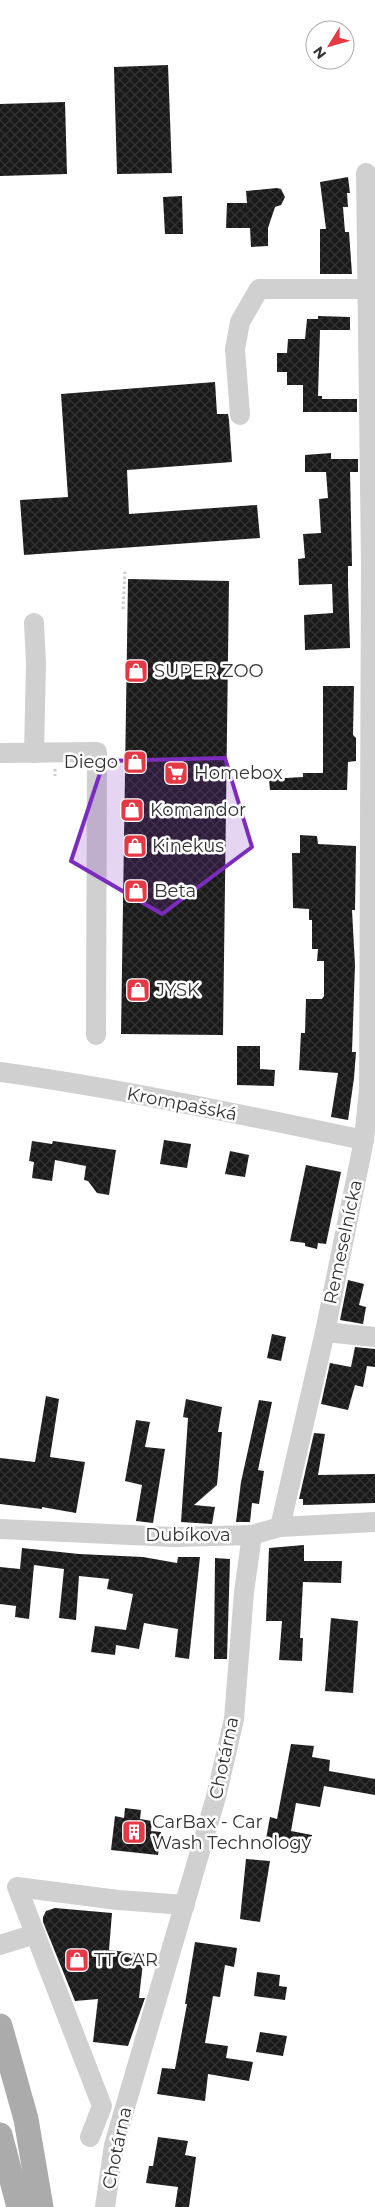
<svg xmlns="http://www.w3.org/2000/svg" width="375" height="2207" font-family="Montserrat,sans-serif">
<defs>
<pattern id="building-cross-hatch" width="8" height="8" patternUnits="userSpaceOnUse" patternTransform="scale(1.25)"><rect width="8" height="8" fill="#1a1a1a"/><path d="M0 0l8 8M0 8l8-8" fill="none" stroke="#333"/></pattern>
</defs>
<rect width="100%" height="100%" fill="#fff"/>
<g fill="url(#building-cross-hatch)">
<polygon points="168,65 172,173 117,174 114,67"/>
<polygon points="65,102 67,174 0,176 0,104"/>
<polygon points="348,177 350,193 347,193 348,207 343,207 345,232 349,232 352,274 320,274 320,229 326,229 320,182"/>
<polygon points="277,188 281,189 285,197 281,205 275,207 268,228 268,246 251,247 250,228 226,228 227,203 247,203 246,191"/>
<polygon points="182,196 183,234 165,234 163,197"/>
<polygon points="318,316 350,317 350,330 320,330 318,396 322,396 322,399 357,399 357,412 303,412 303,385 287,385 287,372 277,372 277,353 287,353 288,339 305,339 307,319 318,319"/>
<polygon points="215,382 217,414 228,414 229,420 232,462 127,470 129,514 257,505 260,538 24,555 20,500 68,497 61,394"/>
<polygon points="331,453 331,459 358,459 358,472 350,472 352,566 348,566 348,583 350,648 305,650 304,615 333,613 332,584 299,585 298,559 305,558 303,534 321,533 319,499 328,498 326,472 305,472 305,455"/>
<polygon points="128,579 229,581 223,1035 121,1034"/>
<polygon points="323,686 354,686 353,735 356,738 356,761 348,762 347,790 270,790 269,779 303,777 303,773 323,773"/>
<polygon points="300,835 317,836 318,844 356,846 355,910 352,910 355,965 352,1052 356,1052 354,1078 348,1120 331,1117 338,1073 299,1070 301,1033 305,1033 306,999 322,999 324,996 324,961 317,961 318,949 312,949 312,920 309,920 309,909 293,908 292,853 300,853"/>
<polygon points="237,1046 260,1046 260,1069 275,1070 274,1086 237,1085"/>
<polygon points="164,1140 191,1144 187,1168 160,1164"/>
<polygon points="32,1141 52,1144 53,1141 116,1150 109,1195 97,1193 88,1181 84,1180 86,1166 55,1160 52,1181 32,1178 34,1162 29,1161"/>
<polygon points="230,1151 249,1155 245,1177 225,1174"/>
<polygon points="306,1165 341,1172 326,1244 318,1243 317,1249 305,1246 305,1243 290,1241"/>
<polygon points="348,1280 364,1284 359,1305 366,1307 363,1324 340,1320"/>
<polygon points="272,1334 286,1337 281,1361 267,1358"/>
<polygon points="355,1347 375,1349 375,1367 367,1366 363,1387 355,1385 348,1410 321,1404 330,1363 351,1367"/>
<polygon points="46,1396 59,1399 50,1457 85,1462 76,1513 42,1507 42,1509 0,1504 0,1458 35,1462"/>
<polygon points="186,1399 222,1407 218,1432 222,1432 217,1485 194,1505 215,1507 212,1524 181,1522 188,1418 183,1417"/>
<polygon points="259,1400 272,1402 258,1470 264,1471 259,1504 252,1503 250,1522 236,1522 241,1482"/>
<polygon points="136,1420 150,1422 145,1447 165,1449 153,1523 136,1521 142,1485 125,1481"/>
<polygon points="314,1433 325,1434 318,1475 375,1474 375,1503 303,1505 303,1499 299,1499"/>
<polygon points="304,1545 304,1561 342,1561 341,1583 303,1582 300,1638 303,1638 302,1661 279,1660 282,1621 266,1621 269,1548"/>
<polygon points="22,1548 79,1554 143,1557 177,1563 178,1557 200,1557 189,1659 175,1657 178,1629 144,1623 139,1649 116,1645 115,1655 91,1652 95,1626 126,1630 133,1594 107,1589 109,1579 79,1576 76,1620 59,1618 64,1569 34,1565 29,1619 15,1617 16,1606 0,1604 0,1567 20,1569"/>
<polygon points="215,1558 230,1559 227,1659 214,1659"/>
<polygon points="331,1618 358,1621 353,1693 325,1691"/>
<polygon points="291,1744 314,1746 312,1757 330,1760 329,1771 375,1779 375,1795 324,1786 320,1807 296,1803 291,1831 312,1835 310,1848 266,1839 270,1817 277,1819"/>
<polygon points="125,1808 141,1810 140,1819 152,1821 151,1831 161,1832 158,1855 111,1850 115,1816 124,1818"/>
<polygon points="246,1859 270,1861 260,1922 240,1919"/>
<polygon points="55,1908 112,1913 109,1950 144,1954 139,1998 145,1998 128,2046 93,2042 98,1999 75,2001 43,1922 43,1917 46,1911"/>
<polygon points="195,1942 237,1948 234,1967 225,1965 220,1997 213,1996 205,2043 228,2046 226,2058 253,2062 249,2081 208,2074 205,2101 157,2094 162,2068 175,2069 187,2004 185,2004"/>
<polygon points="257,1972 280,1975 279,1986 287,1987 285,2000 254,1996"/>
<polygon points="260,2032 287,2036 283,2056 256,2052"/>
<polygon points="158,2137 188,2141 185,2155 196,2157 189,2207 175,2207 178,2187 146,2183 149,2166 153,2166"/>
</g>
<g fill="none" stroke-linecap="round" stroke-linejoin="round">
<g stroke="#cdcdcd" stroke-width="3" stroke-dasharray="2.5 2.5" stroke-linecap="butt">
<polyline points="123,609 125,570"/>
<polyline points="55,769 55,776"/>
</g>
<g stroke="#d0d0d0" stroke-width="20">
<polyline points="240,415 235,349 240,322 259,289 367,289"/>
<polyline points="0,753 97,752 96,1035"/>
<polyline points="34,753 36,664 34,623"/>
<path d="M0,1072c122,17 243,43 364,68"/>
<polyline points="325,1332 375,1337"/>
<polyline points="280,1527 325,1332 364,1140 369,1089 371,563 366,173"/>
<polyline points="0,1529 174,1537 252,1535 280,1527 375,1522"/>
<polyline points="0,1945 35,1934"/>
<polyline points="90,2137 102,2106 17,1887 118,1900 185,1905"/>
<polyline points="105,2207 114,2145 216,1797 234,1719 244,1592 252,1535"/>
</g>
<g stroke="#ababab" stroke-width="25">
<polyline points="0,2026 26,2119 41,2207"/>
<polyline points="0,2135 19,2207"/>
</g>
</g>
<path fill="#7b2cbf" fill-opacity="0.2" stroke="#7b2cbf" stroke-width="4" stroke-linejoin="round" d="M225,758l27,89 -90,67 -91,-53 33,-100z"/>
<defs>
<g id="shop-square" transform="scale(1.25)"><rect x="-9" y="-9" width="18" height="18" rx="4" fill="#e63946" stroke="#fff"/><path d="M-5-2.5h2.3a2.7 3.5 0 0 1 5.4 0H5L5.5 6h-11ZM-1.5-2.5h3a1.5 2.3 0 0 0-3 0Z" fill="#fff"/></g>
<g id="supermarket-square" transform="scale(1.25)"><rect x="-9" y="-9" width="18" height="18" rx="4" fill="#e63946" stroke="#fff"/><path d="M-6-5.5h2.5l.6 2H6L4.5 2H-2.5L-4.4-4H-6ZM-1.5 3.2a1.3 1.3 0 1 0 .1 0ZM3 3.2a1.3 1.3 0 1 0 .1 0Z" fill="#fff"/></g>
<g id="building-square" transform="scale(1.25)"><rect x="-9" y="-9" width="18" height="18" rx="4" fill="#e63946" stroke="#fff"/><path d="M-4-6H4V6H1V3H-1V6H-4ZM-2.5-4.3h1.7v1.8h-1.7ZM.8-4.3h1.7v1.8H.8ZM-2.5-1h1.7V.8h-1.7ZM.8-1h1.7V.8H.8Z" fill="#fff"/></g>
</defs>
<g fill-rule="evenodd">
<use href="#shop-square" x="136" y="671"/>
<use href="#shop-square" x="135" y="762"/>
<use href="#supermarket-square" x="176" y="773"/>
<use href="#shop-square" x="132" y="810"/>
<use href="#shop-square" x="135" y="846"/>
<use href="#shop-square" x="136" y="891"/>
<use href="#shop-square" x="138" y="990"/>
<use href="#building-square" x="134" y="1832"/>
<use href="#shop-square" x="77" y="1960"/>
</g>
<g text-anchor="middle" dominant-baseline="central" stroke-width="5" stroke-linejoin="round" paint-order="stroke">
<g font-size="18" fill="#333" stroke="#fff" text-anchor="start">
<text x="154" y="671">SUPER ZOO</text>
<text x="118" y="762" text-anchor="end">Diego</text>
<text x="194" y="773">Homebox</text>
<text x="150" y="810">Komandor</text>
<text x="152" y="846">Kinekus</text>
<text x="154" y="891">Beta</text>
<text x="156" y="990">JYSK</text>
<text x="152" y="1822">CarBax - Car<tspan x="152" dy="21">Wash Technology</tspan></text>
<text x="94" y="1960">TT CAR</text>
</g>
<g font-size="18" fill="#333" stroke="#fff">
<text transform="translate(182 1104) rotate(11)">Krompašská</text>
<text transform="translate(343 1242) rotate(-78)">Remeselnícka</text>
<text x="188" y="1535">Dubíkova</text>
<text transform="translate(224 1758) rotate(-78)">Chotárna</text>
<text transform="translate(117 2148) rotate(-78)">Chotárna</text>
</g>
</g>
<g transform="translate(330 45) rotate(233)"><circle r="24" fill="#ffffff" stroke="#adadad"/>
<path d="M0-4L9 19L0 12L-9 19Z" fill="#e63946"/>
<text y="-8" font-size="14" font-weight="bold" text-anchor="middle" fill="#333333">N</text>
</g>
</svg>
